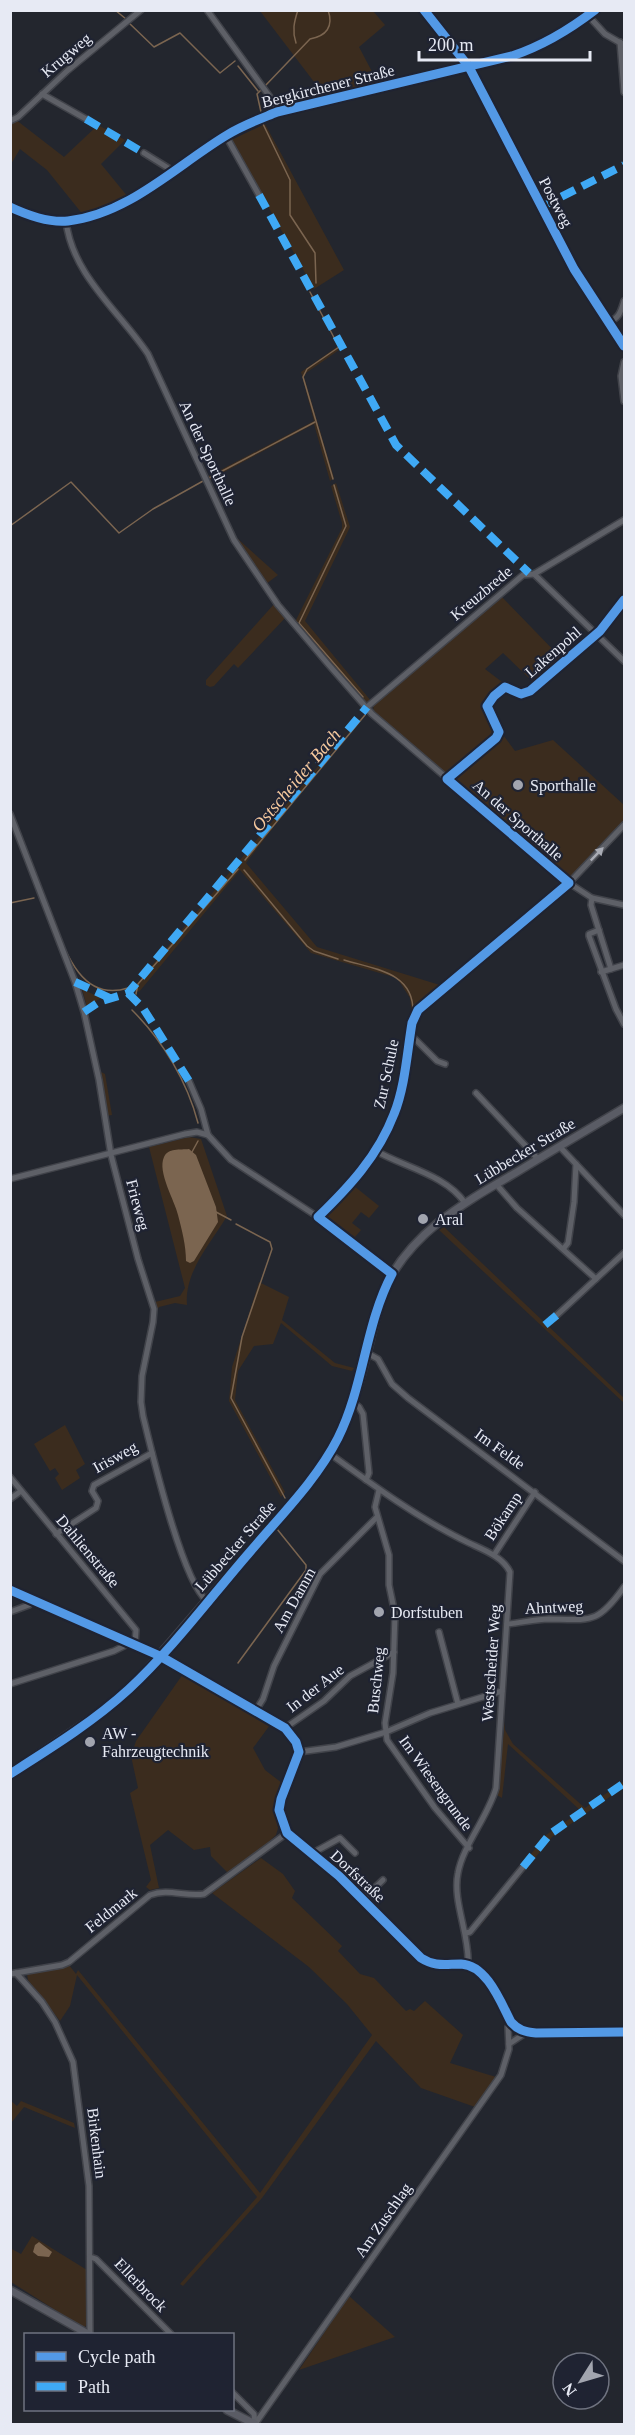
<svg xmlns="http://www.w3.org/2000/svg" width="635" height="2435" font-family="Georgia,serif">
<rect width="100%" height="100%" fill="#23262e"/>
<g fill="#3b2c1e">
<polygon points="260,11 373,11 385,25 359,47 378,83 324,95"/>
<polygon points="11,116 64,157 98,125 125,140 101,164 128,197 84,216 47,170 20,149 11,164"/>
<polygon points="265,124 344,270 314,289 231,140"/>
<polygon points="337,347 339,350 306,373 304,377 334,478 330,481 314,424 209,480 207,477 314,421 301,372"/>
<polygon points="336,483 350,527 305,621 371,701 366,704 295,622 342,528 342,523 331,486"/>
<polygon points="238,539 278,575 266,584 236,540"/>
<polygon points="501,596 563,660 535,684 503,653 485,669 506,685 486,706 487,713 515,751 553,740 624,805 624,822 572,879 490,813 374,713 373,705"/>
<polygon points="275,603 286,617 238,668 234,664 214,686 210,687 206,685 206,680"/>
<polygon points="350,728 246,863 317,947 443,986 412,1014 410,998 397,978 311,953 240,870 139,992 134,987"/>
<polygon points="82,989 101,998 87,1007"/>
<polygon points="101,1072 105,1074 112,1115 106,1116"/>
<path d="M189,1137l12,2 26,77c-16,27 -43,56 -40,89l-12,-2 -16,4 -3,5 -1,-10 25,-6 5,-8 -36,-141z"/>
<polygon points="354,1186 379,1206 369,1218 361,1212 352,1223 361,1230 355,1237 358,1240 355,1243 325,1219 325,1215"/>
<polygon points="444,1227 624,1398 624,1403 439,1230"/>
<polygon points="259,1282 289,1297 282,1320 335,1363 354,1368 352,1371 332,1366 281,1323 273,1344 254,1346 238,1371 235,1400 285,1492 281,1497 229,1401 232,1367"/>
<polygon points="65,1425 85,1464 76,1470 80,1478 62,1490 55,1478 59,1474 55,1468 50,1471 34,1444"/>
<polygon points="183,1674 270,1725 253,1748 265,1770 282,1783 276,1810 278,1828 276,1835 256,1854 229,1874 211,1856 210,1847 194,1850 168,1830 150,1845 159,1888 150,1890 146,1887 151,1880 130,1793 138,1788 131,1756 136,1741"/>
<polygon points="505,1721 505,1730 513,1744 585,1808 624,1781 624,1787 552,1837 480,1926 477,1922 546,1835 581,1811 508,1744 502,1798 497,1795"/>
<polygon points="261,1858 283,1874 295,1891 292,1898 342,1946 338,1951 360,1974 374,1978 406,2011 410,2009 414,2011 425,2001 463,2035 450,2063 496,2077 475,2107 421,2088 376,2041 262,2198 183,2286 180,2284 257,2197 77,1975 70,2006 60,2021 28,1980 27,1974 63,1968 69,1965 76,1974 78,1970 260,2193 372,2035 347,2004 309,1967 212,1893"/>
<polygon points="11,2101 17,2106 21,2101 74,2123 75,2128 24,2107 11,2123"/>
<polygon points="32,2236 87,2270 89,2322 85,2327 79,2325 11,2282 10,2248 21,2254"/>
<polygon points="349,2296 395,2337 299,2370"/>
</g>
<g fill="#7b6550">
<path d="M189,1149l7,6 20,52 2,15 -24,39 -4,2 -4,-2c0,-15 -4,-31 -8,-46 -3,-14 -21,-43 -14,-58 4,-9 16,-7 25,-8z"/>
<polygon points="39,2242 52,2252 49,2257 38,2256 33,2252 35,2245"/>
</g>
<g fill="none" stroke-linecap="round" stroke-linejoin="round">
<g stroke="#7b6550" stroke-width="1.5">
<polyline points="115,10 126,19"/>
<polyline points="129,23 154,47 180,33 220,73 235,61"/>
<path d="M296,43c-4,-12 -2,-21 2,-33"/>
<polyline points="238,66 258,91"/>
<path d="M265,86l45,-47c16,-3 24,-12 18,-29"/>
<polyline points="261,112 257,94 262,89"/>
<polyline points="263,124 290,180 290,215 315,253 316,283"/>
<polyline points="310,292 339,347 307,369 303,377 333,479"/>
<polyline points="209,478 315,422"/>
<polyline points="334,485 346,526 299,623 363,697"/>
<polyline points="10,526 71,482 119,533 153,509 203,481"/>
<polyline points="245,860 365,715"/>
<polyline points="244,870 307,946 314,951 338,959"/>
<path d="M46,900c15,36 29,105 82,88"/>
<polyline points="10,903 34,898"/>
<path d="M344,960c30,9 70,12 69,52"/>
<polyline points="136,994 138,984 238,869"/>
<path d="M132,1010c31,31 55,71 66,113"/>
<polyline points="192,1152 198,1141"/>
<polyline points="216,1212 231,1220"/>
<polyline points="236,1224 270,1242 272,1249 242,1337 231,1398 285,1498"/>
<polyline points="238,1663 306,1570 306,1565 277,1529"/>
</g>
<g stroke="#41434a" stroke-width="8">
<g id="street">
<polyline points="207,10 270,97 277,112"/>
<polyline points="424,10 469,67 574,269 624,346"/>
<polyline points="583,10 605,34 624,45"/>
<polyline points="620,42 624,92"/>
<polyline points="42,94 86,119"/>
<polyline points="10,121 18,117 67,71 141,10"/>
<polyline points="226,136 259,195"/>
<polyline points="144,153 173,171"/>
<path d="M66,221c6,54 54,91 82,133l86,186 44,65 50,59 44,50 197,169 23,15 32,7"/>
<path d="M608,322c11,-3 13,-11 16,-21"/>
<polyline points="624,362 621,376 624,401"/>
<polyline points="534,574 624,661"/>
<polyline points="367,707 523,575 534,574 624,520"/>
<polyline points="447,779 496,738 499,732 487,706 494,696 505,687 521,694 530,691 600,631 624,600"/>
<path d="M10,814l65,168 9,30 15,68 12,75 27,104 16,50 -1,13 -11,54 -1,26 2,14c9,37 39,165 64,185"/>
<polyline points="569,883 624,825"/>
<polyline points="592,898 591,905 611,969"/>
<polyline points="599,930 589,934 589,936 616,1009 624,1024"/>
<polyline points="601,972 624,965"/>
<polyline points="410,1038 414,1038 437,1061 445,1064"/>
<polyline points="189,1081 201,1109 208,1135 231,1160 318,1217 392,1274"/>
<polyline points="476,1093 538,1159"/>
<polyline points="560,1147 624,1215"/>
<path d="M376,1151c28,16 70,24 89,52"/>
<polyline points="10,1179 185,1134 197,1132 208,1135"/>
<polyline points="496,1184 517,1208 596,1279"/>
<path d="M318,1217c31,-30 66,-65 78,-108 8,-30 8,-63 18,-92l4,-7 19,-16"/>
<polyline points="564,1248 568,1243 574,1202 576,1164"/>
<polyline points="557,1315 624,1253"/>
<polyline points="367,1353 378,1359 392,1384 408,1398 624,1561"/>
<polyline points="353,1402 359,1407 363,1414 369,1473 366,1480"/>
<path d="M329,1453c45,33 90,66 140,90 15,7 34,14 41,29l-14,216c-8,29 -33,57 -38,85 -6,28 12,62 10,92"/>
<polyline points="10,1477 136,1630 135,1644"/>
<polyline points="379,1490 375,1507 389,1555 389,1585 395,1614 393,1673 385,1723 387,1740 435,1808 469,1848"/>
<polyline points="10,1499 21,1491"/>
<polyline points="56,1534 96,1508 98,1501 92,1491 94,1485 152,1453"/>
<polyline points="494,1555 535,1492"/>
<path d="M10,1590l150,66 125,72 11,14 3,10 -18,47 -2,11 8,23 52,43 82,82c14,9 24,6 40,6 26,1 40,39 50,58 7,8 14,10 25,11l88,-1"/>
<polyline points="10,1612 29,1605 33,1600"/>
<path d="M507,1624c14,-1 28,-5 42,-5 42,1 49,5 75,-32"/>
<polyline points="439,1632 458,1704"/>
<polyline points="10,1684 114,1651 126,1645 128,1641"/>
<polyline points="256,1710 263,1699 274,1666 320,1574 377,1517"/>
<polyline points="285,1728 324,1701 350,1676 394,1652"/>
<polyline points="299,1752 336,1747 386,1732 430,1713 502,1691"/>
<polyline points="311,1854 340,1838 355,1853"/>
<polyline points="363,1899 383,1880"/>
<polyline points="466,1933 470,1932 523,1867"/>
<polyline points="16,1973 42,2002 55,2022 73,2062 89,2186 90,2334"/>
<path d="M10,1974l52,-9 7,-3 81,-67c18,-7 36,2 54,-1l83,-61"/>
<polyline points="509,2044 527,2032"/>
<polyline points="90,2257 96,2259 171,2334"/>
<polyline points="232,2392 254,2414 255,2424"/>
<polyline points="255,2424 501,2075 509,2049 508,2027 511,2022"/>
</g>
</g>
<g stroke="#41434a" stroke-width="10">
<g id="secondary">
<path d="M10,207c17,8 39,16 58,14 61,-7 109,-56 159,-86 16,-10 33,-16 50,-23l235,-56c30,-10 57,-26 83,-46"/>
<path d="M10,1774l91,-62 37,-32 172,-199c14,-19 26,-38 35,-59 19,-43 25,-89 39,-133 28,-58 80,-86 133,-117 36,-22 72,-43 107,-64"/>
<polyline points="10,2290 88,2334"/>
<polyline points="227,2410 255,2424"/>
</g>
</g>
<use href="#street" stroke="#5e6067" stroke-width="5"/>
<use href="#secondary" stroke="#5a5c65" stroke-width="7"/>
<g stroke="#3fa9f5" stroke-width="8" stroke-dasharray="15 8" stroke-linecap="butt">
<polyline points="86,119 144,153"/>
<polyline points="259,195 396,445 529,573"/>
<polyline points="541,207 624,165"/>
<polyline points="75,982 110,998"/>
<polyline points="128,993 143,1008 189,1081"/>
<polyline points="84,1012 99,1002 128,993 367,707"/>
<polyline points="545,1325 557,1315"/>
<polyline points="523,1867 550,1834 624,1783"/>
</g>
<g stroke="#1f2332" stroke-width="13">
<g id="cycleway">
<polyline points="424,10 469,67 574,269 624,346"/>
<path d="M10,207c17,8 39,16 58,14 61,-7 109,-56 159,-86 16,-10 33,-16 50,-23l235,-56c30,-10 57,-26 83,-46"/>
<path d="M10,1590l150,66 125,72 11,14 3,10 -18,47 -2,11 8,23 52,43 82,82c14,9 24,6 40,6 26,1 40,39 50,58 7,8 14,10 25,11l88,-1"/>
<path d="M10,1774c41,-26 83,-52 119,-85 44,-41 81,-91 120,-136 31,-37 67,-72 89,-115 26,-52 27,-113 54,-164l-74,-57c31,-30 60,-61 76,-103 11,-27 13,-61 18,-91l6,-13 151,-127 -122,-104 49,-41 3,-6 -12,-26 7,-10 11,-9 16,7 9,-3 70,-60 24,-31"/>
</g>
</g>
<use href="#cycleway" stroke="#5399e6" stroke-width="9"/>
</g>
<defs><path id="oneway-solid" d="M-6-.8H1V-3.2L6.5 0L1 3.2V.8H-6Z" transform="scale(1.5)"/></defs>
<use fill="#a9acb5" href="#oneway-solid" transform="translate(597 854) rotate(-46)"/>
<g fill="#a2a5af" stroke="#1f2332" stroke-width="2">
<circle cx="518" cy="785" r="6"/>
<circle cx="423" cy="1219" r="6"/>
<circle cx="379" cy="1612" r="6"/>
<circle cx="90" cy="1742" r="6"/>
</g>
<g text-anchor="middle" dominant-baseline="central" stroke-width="4.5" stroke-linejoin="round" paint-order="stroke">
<g font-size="16" fill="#e7eaf4" stroke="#1f2332">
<text transform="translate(66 55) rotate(-40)">Krugweg</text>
<text transform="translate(328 86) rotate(-14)">Bergkirchener Straße</text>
<text transform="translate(556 202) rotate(62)">Postweg</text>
<text transform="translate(208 453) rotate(65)">An der Sporthalle</text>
<text transform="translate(481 593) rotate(-40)">Kreuzbrede</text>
<text transform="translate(553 652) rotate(-41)">Lakenpohl</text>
<text transform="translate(518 820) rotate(41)">An der Sporthalle</text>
<text transform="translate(386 1074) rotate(-78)">Zur Schule</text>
<text transform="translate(525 1151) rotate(-31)">Lübbecker Straße</text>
<text transform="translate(138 1205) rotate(75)">Frieweg</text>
<text transform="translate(500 1449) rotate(36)">Im Felde</text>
<text transform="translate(115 1457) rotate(-29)">Irisweg</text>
<text transform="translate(503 1516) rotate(-57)">Bökamp</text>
<text transform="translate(235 1546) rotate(-49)">Lübbecker Straße</text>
<text transform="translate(88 1551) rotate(50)">Dahlienstraße</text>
<text transform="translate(294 1600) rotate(-61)">Am Damm</text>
<text transform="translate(554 1607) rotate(-3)">Ahntweg</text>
<text transform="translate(491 1663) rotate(-86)">Westscheider Weg</text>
<text transform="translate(376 1680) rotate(-84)">Buschweg</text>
<text transform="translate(315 1688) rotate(-38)">In der Aue</text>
<text transform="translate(436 1783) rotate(54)">Im Wiesengrunde</text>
<text transform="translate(358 1876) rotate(43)">Dorfstraße</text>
<text transform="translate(111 1910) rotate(-39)">Feldmark</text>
<text transform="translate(97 2143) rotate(83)">Birkenhain</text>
<text transform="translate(383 2220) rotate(-55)">Am Zuschlag</text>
<text transform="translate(141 2285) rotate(46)">Ellerbrock</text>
</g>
<g font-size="16" fill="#e7eaf4" stroke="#1f2332" text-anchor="start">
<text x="530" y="785">Sporthalle</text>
<text x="435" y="1219">Aral</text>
<text x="391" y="1612">Dorfstuben</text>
<text x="102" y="1733">AW -<tspan x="102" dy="18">Fahrzeugtechnik</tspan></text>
</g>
<g font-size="18" font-style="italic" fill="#f5c89d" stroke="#1f2332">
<text transform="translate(296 780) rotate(-50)">Ostscheider Bach</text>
</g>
</g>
<rect width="635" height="2435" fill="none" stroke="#e7eaf4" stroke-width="24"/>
<rect x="24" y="2333" width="210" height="78" fill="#1f2332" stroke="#6f7380" stroke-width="1.5"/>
<rect x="36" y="2352" width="30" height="9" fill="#5399e6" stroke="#6f7380" stroke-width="1.5"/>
<text x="78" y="2363" font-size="18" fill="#e7eaf4">Cycle path</text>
<rect x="36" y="2382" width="30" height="9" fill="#3fa9f5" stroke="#6f7380" stroke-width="1.5"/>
<text x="78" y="2393" font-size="18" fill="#e7eaf4">Path</text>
<g transform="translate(581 2381) rotate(233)"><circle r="28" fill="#1f2332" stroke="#6f7380" stroke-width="1.5"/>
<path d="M0-4.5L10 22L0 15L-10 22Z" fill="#a2a5af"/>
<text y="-9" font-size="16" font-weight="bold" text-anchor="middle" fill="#e7eaf4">N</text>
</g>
<path d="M419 51v9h171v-9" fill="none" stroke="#e7eaf4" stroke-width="3"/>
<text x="428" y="51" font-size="18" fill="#e7eaf4" stroke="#1f2332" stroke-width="4.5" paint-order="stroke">200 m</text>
</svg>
